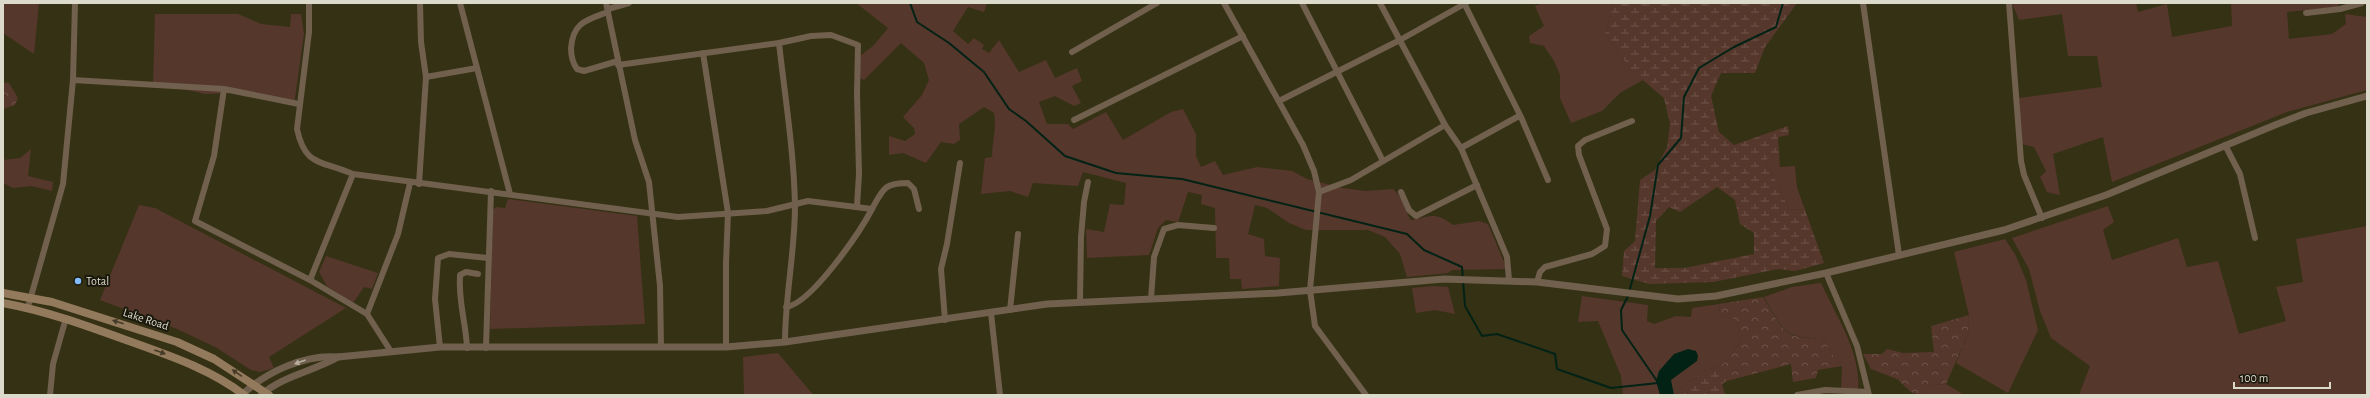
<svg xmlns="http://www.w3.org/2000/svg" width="2370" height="398" font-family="'Alegreya Sans',sans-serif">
<defs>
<pattern id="forest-crowns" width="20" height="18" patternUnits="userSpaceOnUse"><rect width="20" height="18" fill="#56372c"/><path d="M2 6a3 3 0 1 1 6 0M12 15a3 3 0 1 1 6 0" fill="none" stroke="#6e5349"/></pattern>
<pattern id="wetland-marsh" width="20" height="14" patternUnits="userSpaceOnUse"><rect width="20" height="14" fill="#56372c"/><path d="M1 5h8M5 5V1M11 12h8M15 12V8" fill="none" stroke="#6e5349"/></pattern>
</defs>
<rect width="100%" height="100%" fill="#353114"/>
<g fill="#56372c">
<polygon points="3,3 39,3 34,54 3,33"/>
<path d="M856,3h131l-3,9 -16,-5 -15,24 15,13 6,-6 10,7 -2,4 7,4 10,-13 20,32 27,-12 9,18 22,-10 5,13 -10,5 9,17 -7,3 -19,-10 -16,6 8,22h21l5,5 33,-17 17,28 48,-28 12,-3 13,25v22l5,11 14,-6 8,14 34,-8 35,4 15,8 35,9 24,3 27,-2c10,8 11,21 18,31 21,-3 23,-9 42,5l26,-4 9,3 19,45 -55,1 -4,3 -41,4 -7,-23 -15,-17 -17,-7h-62l-17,-7 -22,-15 -12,-3 -7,29 16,5 1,17 15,2 -1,28 -37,3 -1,-10h-11l-1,-21h-13l-1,-50 -14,-4 1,-9 -14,-3 -10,30 -12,-2 -8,8 -9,27 -62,3 -1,-29 18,3 6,-28 14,1 2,-22 -43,-11 -5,14 -45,-3 -5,14 -18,-6 -29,3 4,-36 7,-1c0,-15 5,-30 2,-44l-10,-6 -25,17 1,16 -6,4 -13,-2 -15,21 -23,-10 -14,2v-19l16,5 10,-7 -1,-6 -11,-11 19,-22 7,-15 -5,-17 -23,-20 -37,37 -8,-4 -1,-16 19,-15 14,-17z"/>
<polygon points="1543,3 1613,3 1605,34 1632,71 1643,80 1620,93 1602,111 1571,123 1560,98 1560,75 1554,61 1544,46 1530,43 1529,36 1544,26 1535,6"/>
<polygon points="2012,3 2136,3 2138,12 2167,4 2172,37 2232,26 2231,3 2338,3 2339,7 2287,12 2289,39 2332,34 2346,24 2345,14 2367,17 2367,90 2287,112 2112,182 2103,137 2053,154 2060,195 2047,192 2040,177 2046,171 2034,147 2021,144 2019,98 2102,87 2097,56 2068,56 2062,14 2019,20"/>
<polygon points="155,14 238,14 261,24 290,27 291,14 301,14 304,34 294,105 232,93 205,94 153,82"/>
<polygon points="31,149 28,176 53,182 52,191 31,186 13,188 3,183 3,160 20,158"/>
<polygon points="1779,153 1780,167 1795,166 1797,187 1805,210 1789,209 1766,160"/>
<polygon points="508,199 637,216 645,324 490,329 493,210 496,207 505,208"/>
<polygon points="139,205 155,208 346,308 269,357 274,368 260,372 251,370 217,348 177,329 100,300"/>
<polygon points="2108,206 2114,222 2103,230 2112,260 2178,238 2187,267 2218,261 2239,334 2286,321 2276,287 2303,282 2296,239 2367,226 2367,395 2079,395 2090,366 2051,338 2040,311 2029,269 2012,238"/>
<polygon points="2005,239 2016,256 2026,280 2038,330 2008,393 1956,363 1968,334 1969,315 1954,252"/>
<polygon points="326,256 378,273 372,289 364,287 353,303 327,286 319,272"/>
<path d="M1821,283c15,33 40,69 37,106l-17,1 1,-24 -11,-13 -8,-15c-40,2 -41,-11 -59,-41l28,-10z"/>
<polygon points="1433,286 1448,287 1455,314 1435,310 1416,313 1412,288"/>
<polygon points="1582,296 1648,305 1647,321 1654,324 1676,316 1691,317 1692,308 1719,304 1720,315 1737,320 1740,342 1724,363 1702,373 1678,391 1676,395 1623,395 1621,376 1598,321 1578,322"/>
<polygon points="778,353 810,391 814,395 744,395 743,357"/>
<polygon points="1946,384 1964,395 1919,395 1931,385"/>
</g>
<g fill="url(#forest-crowns)">
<polygon points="3,82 9,83 18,98 15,105 3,109"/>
<path d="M1763,297c19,30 20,44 60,41l8,15 11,13 -24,4 -2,8 -23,4 -2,-18 -64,17 -10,-15 7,-3 16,-21 -3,-22 -17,-5 -1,-11z"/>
<polygon points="1969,315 1968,334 1946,384 1931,385 1919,395 1911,392 1897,379 1871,369 1863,354 1882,354 1887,349 1903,353 1934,352 1931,326"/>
</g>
<g fill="url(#wetland-marsh)" fill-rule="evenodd">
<path d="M1613,3h184l-32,44 -10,26h-34l-10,23 8,36 15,13 54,-19 1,9 -11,2 1,16 -13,7 23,49 16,1 19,53 -29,8 -17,-2 -65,13 -64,2 -27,-8 2,-25 11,-10 5,-61 15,-10 12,-23 3,-23 -6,-26 -32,-27 -27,-37zM1717,187l18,13 5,24 14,9v21l-70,14h-29l1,-47 13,-14 11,5z"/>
<polygon points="1717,366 1727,381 1722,384 1725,395 1676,395 1678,391 1702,373"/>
</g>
<polygon fill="#022215" points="1688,349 1696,351 1698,356 1697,361 1671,380 1674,395 1660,395 1656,381 1659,371 1674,354"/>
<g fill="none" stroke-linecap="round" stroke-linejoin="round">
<g stroke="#022215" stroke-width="2">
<polyline points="910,3 917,22 949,43 984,72 1009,109 1026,121 1065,156 1116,173 1182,179 1407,234 1424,250 1462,267 1465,306 1482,336 1497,334 1555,354 1557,369 1611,388 1658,383"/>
<polyline points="1657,381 1622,330 1621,310 1628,296 1650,216 1658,165 1681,138 1684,97 1699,68 1734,47 1776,27 1783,3"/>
</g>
<g stroke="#70604d" stroke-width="6">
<path d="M309,3v29l-12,97c8,38 24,31 56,45l325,43 89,-6 41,-10 64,8c11,-20 12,-26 36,-26l6,6 5,20"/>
<polyline points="460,3 510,194"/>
<polyline points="606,3 635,140 649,182 660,286 661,347"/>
<polyline points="1224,3 1303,145 1314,171 1319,192 1310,290 1315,326 1366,395"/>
<polyline points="1302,3 1383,161"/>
<polyline points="1380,3 1445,125 1461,148 1507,257 1509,280"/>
<polyline points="1464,3 1521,117 1548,180"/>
<polyline points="1863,3 1899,255"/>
<polyline points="2009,3 2021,161 2024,175 2042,218"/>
<polyline points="608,9 629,3"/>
<path d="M608,12c-21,8 -35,10 -37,36 0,8 1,14 6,21l7,2 34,-10"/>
<polyline points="2306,13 2340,9 2362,3"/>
<path d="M779,43c6,54 15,109 16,163 0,46 -10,90 -10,136"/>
<polyline points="1072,52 1157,3"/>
<polyline points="703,53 728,213 726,263 726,347"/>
<polyline points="618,65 779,43 811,36 831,35 858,45 857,94 859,174 857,206"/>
<polyline points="426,77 477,68"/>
<polyline points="73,80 224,89 299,104"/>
<polyline points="224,89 214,156 195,221 310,280 367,314 390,350"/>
<polyline points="1279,101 1400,40 1466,3"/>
<polyline points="1074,120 1243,36"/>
<polyline points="2225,145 2240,174 2255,238"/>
<polyline points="1461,148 1519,116"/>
<polyline points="419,184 426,77 421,42 420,3"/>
<polyline points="1319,192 1351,180 1445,125"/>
<polyline points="1401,192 1409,210 1416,216 1477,185"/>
<polyline points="1826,273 1857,346 1869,395"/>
<polyline points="310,280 353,174"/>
<polyline points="1537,282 1540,272 1545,267 1592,254 1605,246 1607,229 1579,155 1578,146 1585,140 1632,121"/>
<polyline points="1151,299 1154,257 1164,229 1178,225 1214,228"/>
<polyline points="1080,302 1081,237 1084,202 1088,182"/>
<polyline points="28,307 63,184 73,80 75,3"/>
<path d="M786,307c25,-3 74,-75 86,-98"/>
<polyline points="1010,310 1018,234"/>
<polyline points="991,313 1000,395"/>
<polyline points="367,314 398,234 410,183"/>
<polyline points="945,320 941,269 947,244 960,163"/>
<polyline points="440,347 435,299 438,258 449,254 488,258"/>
<path d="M467,348c-1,-25 -9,-47 -7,-73l6,-3 12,2"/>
<polyline points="486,348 491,191"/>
<polyline points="50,395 53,364 66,318"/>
<polyline points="1797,395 1825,390 1868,392"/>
</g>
<g stroke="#70604d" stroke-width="7">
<path d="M243,394c23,-22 62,-40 95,-37l102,-10h286l59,-5 262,-38 231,-11 166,-14 93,3 141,17 38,-3 110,-23 178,-43 102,-35 169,-70 31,-12 61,-17"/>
<path d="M261,395c21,-19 53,-24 77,-38"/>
</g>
<g stroke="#947a5c" stroke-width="8">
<polyline points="3,293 52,302 177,342 214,359 269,395"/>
<path d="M3,303c43,8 82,22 123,37 41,15 83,28 118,55"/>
</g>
</g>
<defs><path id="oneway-solid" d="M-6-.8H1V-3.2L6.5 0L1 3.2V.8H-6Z"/></defs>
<g fill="#453a28">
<use href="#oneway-solid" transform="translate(118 322) rotate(-163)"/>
<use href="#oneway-solid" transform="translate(160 352) rotate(20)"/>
<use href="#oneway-solid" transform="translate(237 373) rotate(-146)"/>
</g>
<use fill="#b6af9e" href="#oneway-solid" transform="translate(300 362) rotate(160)"/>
<circle fill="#83bcfb" stroke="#1a180c" stroke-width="1.5" cx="78" cy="281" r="4"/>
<g text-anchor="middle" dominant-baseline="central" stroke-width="4" stroke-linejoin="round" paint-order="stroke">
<g font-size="12" fill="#dcdaca" stroke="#1a180c" text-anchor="start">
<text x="86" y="281">Total</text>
</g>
<g font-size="12" fill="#dcdaca" stroke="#1a180c">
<text transform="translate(146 319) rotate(18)">Lake Road</text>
</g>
</g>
<rect width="2370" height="398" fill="none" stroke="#dcdaca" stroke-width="8"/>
<path d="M2234 382v6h96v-6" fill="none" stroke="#dcdaca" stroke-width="2"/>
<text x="2240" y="382" font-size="12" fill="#dcdaca" stroke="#1a180c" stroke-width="3" paint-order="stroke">100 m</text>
</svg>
